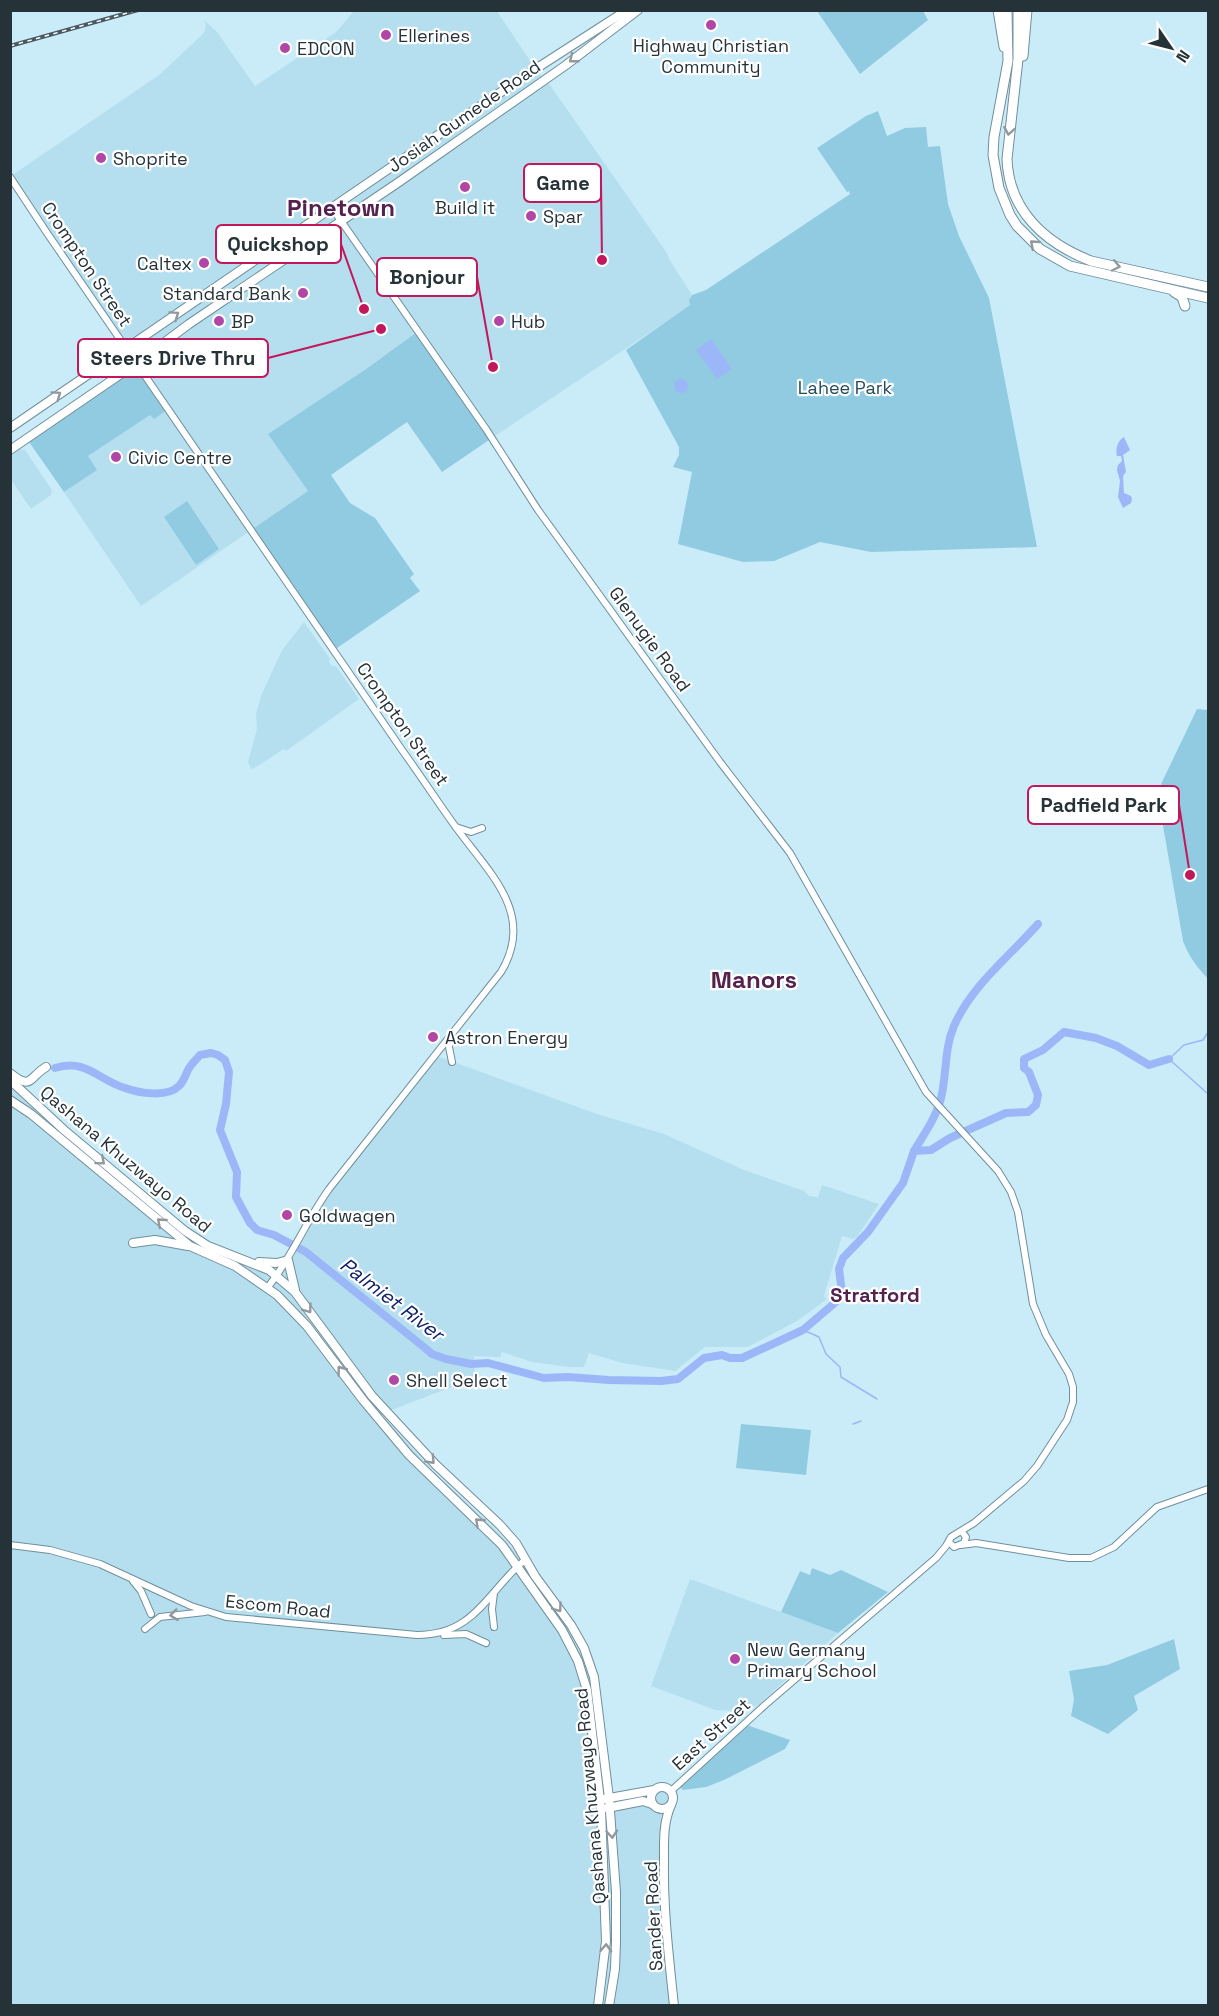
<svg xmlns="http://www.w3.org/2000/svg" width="1219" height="2016" font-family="'Space Grotesk',sans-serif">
<rect width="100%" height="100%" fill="#caecf9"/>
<g fill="#b5dfef">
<polygon points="354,11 497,11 531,62 541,76 550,85 667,253 669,259 692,295 690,297 691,305 492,438 417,331 366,369 269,434 308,491 141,606 64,492 96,470 88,456 150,414 168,410 11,176 159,75 204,33 206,26 204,20 217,32 255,86 336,32"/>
<polygon points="20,449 25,450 52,490 51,495 31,509 11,480 11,455"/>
<polygon points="304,622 330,659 329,662 332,666 336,666 359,699 286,751 284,749 256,767 251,769 248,762 257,729 256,714 261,696 282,650"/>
<polygon points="434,1055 597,1114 664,1134 744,1170 804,1191 809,1196 818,1197 822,1185 879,1204 857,1237 853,1239 842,1236 824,1296 827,1299 797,1321 748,1347 705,1347 675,1371 622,1363 589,1353 584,1367 569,1367 532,1362 502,1352 500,1357 474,1356 475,1381 449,1388 381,1414 432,1470 497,1531 523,1561 570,1626 594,1677 609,1798 677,1785 672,1792 664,1826 674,2005 11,2005 10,1080 184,1231 276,1276 311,1215"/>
<polygon points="690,1579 838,1633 758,1705 740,1711 715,1710 651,1686"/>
</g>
<g fill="#91cbe1">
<polygon points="817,11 923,11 928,20 860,74"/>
<polygon points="878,111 887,136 905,128 926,127 928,147 940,146 948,204 959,236 989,298 1037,547 871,552 820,542 774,561 743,562 678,544 692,472 673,467 679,455 679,447 626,350 690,305 689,300 692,295 706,290 850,194 849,191 847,192 817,148 866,116"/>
<polygon points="418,331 492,438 442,472 407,422 331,475 350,503 375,518 414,574 410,578 420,591 334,650 251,530 308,491 268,434 366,369"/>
<polygon points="137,363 168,409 154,419 150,415 88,456 97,470 64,492 27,439"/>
<polygon points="187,501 219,549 196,565 164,517"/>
<path d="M1197,709l11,1v269c-11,-12 -19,-22 -25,-38l-25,-144 4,-15z"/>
<polygon points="741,1424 811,1430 806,1475 736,1468"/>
<polygon points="812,1568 830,1575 841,1570 888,1592 838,1633 781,1612 800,1571 810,1575"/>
<polygon points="1174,1639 1180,1669 1134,1696 1138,1710 1108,1734 1071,1716 1074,1699 1069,1671 1107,1665"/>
<polygon points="744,1724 790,1740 785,1749 724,1780 706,1787 683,1790 677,1785"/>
</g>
<g fill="#9bb7f8">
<polygon points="711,339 732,369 717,379 696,350"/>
<circle cx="681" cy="386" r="7"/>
<path d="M1124,437l6,13 -7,5 3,17 -3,4 1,17 7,3 1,3 -1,4 -8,5 -5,-11 2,-16 -3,-11 1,-5 4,-4 -1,-5h-4c-2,-7 1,-16 7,-19z"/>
</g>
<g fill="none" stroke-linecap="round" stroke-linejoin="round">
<g stroke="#9bb7f8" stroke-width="1.5">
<polyline points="1208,1032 1203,1040 1184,1045 1169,1059 1208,1094"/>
<polyline points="803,1330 819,1337 826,1354 840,1367 841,1377 877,1399"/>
<polyline points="853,1424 861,1421"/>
</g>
<g stroke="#9bb7f8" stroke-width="8">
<path d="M55,1068c31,-10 43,12 70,20 14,5 42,10 54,-2 5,-5 6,-10 9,-16 3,-6 8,-10 12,-15l11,-2 7,2 7,5 4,12 -3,32 -6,26 17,42 -1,25 14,26 7,7 17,5 32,17 119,96 7,6 14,5 25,5 17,-1 56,15 24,-1 41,3 52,1 17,-2 26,-21 18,-3 8,3h12l61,-28 34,-29 5,-8 -3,-24 4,-11 25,-26 35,-49 11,-32 17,-1 19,-12 56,-25 22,-1 8,-7 2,-10 -9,-23 -5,-4v-9l19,-9 21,-18 32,6 21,8 32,19 20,-6"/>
<path d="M914,1151c10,-17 22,-33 27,-53 6,-24 3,-49 13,-72 18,-41 55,-69 84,-102"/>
</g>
<g stroke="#6f8f9b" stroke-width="8">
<g id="tertiary">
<path d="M10,177l37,56 355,517c18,25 35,51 53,76 32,45 82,87 46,146l-172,217c-23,32 -37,68 -61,98"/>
<polyline points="332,208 486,429 538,510 720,762 790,853 926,1092 998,1171 1011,1192 1018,1212 1033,1304 1046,1335 1069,1374 1073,1387 1073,1402 1067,1420 1037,1466 1024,1481 974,1523 951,1537 946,1546 936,1558 765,1705 671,1791"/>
<polyline points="456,827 471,832 482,828"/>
<polyline points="450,1037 449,1047 452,1062"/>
<polyline points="949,1542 954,1547 964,1543 966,1537 962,1532"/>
<path d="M10,1545l40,5 50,14 91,42 35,11 191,18c59,0 70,-44 109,-76"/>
<polyline points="961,1545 976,1543 1069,1558 1091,1558 1114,1547 1157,1507 1208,1489"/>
<polyline points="133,1581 141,1591 151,1614"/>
<polyline points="494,1593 492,1609 494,1627"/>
<polyline points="145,1629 160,1617 205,1612"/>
<polyline points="444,1635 466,1634 486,1643"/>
</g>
</g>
<g stroke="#6f8f9b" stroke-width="10">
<g id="secondary">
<path d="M10,1073c22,18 19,4 36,-6"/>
<polyline points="10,1080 64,1130 185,1231 208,1246 269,1270 295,1292 372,1396 436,1465 500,1525 516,1543 535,1576 571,1625 584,1648 594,1677 609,1798 616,1892 616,1942 615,1969 609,2006"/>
<polyline points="10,1100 31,1114 190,1246 235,1266 277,1295 307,1326 363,1400 409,1455 502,1545 562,1630 578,1661 587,1690 601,1809 606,1941 598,2006"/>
<polyline points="133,1243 155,1240 188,1246"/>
<polyline points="259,1262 277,1263 288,1260 295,1290"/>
<circle cx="662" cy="1798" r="11"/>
<polyline points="604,1799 654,1790"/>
<path d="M671,1805c-8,18 -7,36 -7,55 -1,49 5,97 10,146"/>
<polyline points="607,1808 643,1801 652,1804"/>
</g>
</g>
<g stroke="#6f8f9b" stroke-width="10">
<g id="primary">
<polyline points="10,428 520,79 627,10"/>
<polyline points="10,450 137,363 189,324 399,182 566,65 638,10"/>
</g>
</g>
<g stroke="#6f8f9b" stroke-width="11">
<g id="motorway">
<polyline points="998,10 1004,47"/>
<polyline points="1007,10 1008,61 994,137 993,155 999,188 1010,215 1017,226 1040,249 1070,266 1208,298"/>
<path d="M1018,10v49l-11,100c2,52 38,84 84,102l117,26"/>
<polyline points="1023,56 1027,10"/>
<polyline points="1174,292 1182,297 1185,306"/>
</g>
</g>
<use href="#tertiary" stroke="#fff" stroke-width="6"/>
<use href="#secondary" stroke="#fff" stroke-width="8"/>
<use href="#primary" stroke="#fff" stroke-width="8"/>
<use href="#motorway" stroke="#fff" stroke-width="9"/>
<g stroke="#485960" stroke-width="4">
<polyline id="rail" points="10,46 138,10"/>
</g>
<use href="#rail" stroke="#fff" stroke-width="1.5" stroke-dasharray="4.5" stroke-linecap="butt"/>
</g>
<defs><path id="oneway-chevron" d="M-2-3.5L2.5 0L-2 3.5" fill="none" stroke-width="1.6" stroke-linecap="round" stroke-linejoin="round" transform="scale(1.5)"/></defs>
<g stroke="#92989b">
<use href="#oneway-chevron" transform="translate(573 59) rotate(142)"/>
<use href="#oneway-chevron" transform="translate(1009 131) rotate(100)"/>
<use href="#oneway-chevron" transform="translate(1034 244) rotate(-139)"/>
<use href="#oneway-chevron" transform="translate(1116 266) rotate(12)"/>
<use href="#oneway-chevron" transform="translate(175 315) rotate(-34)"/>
<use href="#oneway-chevron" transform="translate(57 395) rotate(-35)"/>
<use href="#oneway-chevron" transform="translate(101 1161) rotate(40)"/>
<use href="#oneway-chevron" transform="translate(161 1222) rotate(-139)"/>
<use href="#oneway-chevron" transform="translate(308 1309) rotate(54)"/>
<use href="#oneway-chevron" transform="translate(341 1370) rotate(-127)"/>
<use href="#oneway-chevron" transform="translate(431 1460) rotate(46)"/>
<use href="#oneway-chevron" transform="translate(479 1522) rotate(-137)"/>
<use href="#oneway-chevron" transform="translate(558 1608) rotate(54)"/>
<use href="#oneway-chevron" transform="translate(174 1615) rotate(173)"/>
<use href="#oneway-chevron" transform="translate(612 1834) rotate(85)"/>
<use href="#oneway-chevron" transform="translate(606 1948) rotate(-88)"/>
</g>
<g fill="#b146a6" stroke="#fff" stroke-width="2">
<circle cx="711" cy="25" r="6"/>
<circle cx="386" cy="35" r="6"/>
<circle cx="285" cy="48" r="6"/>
<circle cx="101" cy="158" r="6"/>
<circle cx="465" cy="187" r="6"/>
<circle cx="531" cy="216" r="6"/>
<circle cx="204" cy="263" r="6"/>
<circle cx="303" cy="293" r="6"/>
<circle cx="219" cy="321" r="6"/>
<circle cx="499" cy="321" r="6"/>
<circle cx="116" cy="457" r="6"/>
<circle cx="433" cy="1037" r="6"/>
<circle cx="287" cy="1215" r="6"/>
<circle cx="394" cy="1380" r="6"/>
<circle cx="735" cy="1659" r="6"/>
</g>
<g text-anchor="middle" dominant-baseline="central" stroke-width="4.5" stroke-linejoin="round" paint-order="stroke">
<g font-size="18" fill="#253237" stroke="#fff" text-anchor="start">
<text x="398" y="35">Ellerines</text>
<text x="711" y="45" text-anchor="middle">Highway Christian<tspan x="711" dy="21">Community</tspan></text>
<text x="297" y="48">EDCON</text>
<text x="113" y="158">Shoprite</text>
<text x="465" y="207" text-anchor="middle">Build it</text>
<text x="543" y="216">Spar</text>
<text x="192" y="263" text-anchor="end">Caltex</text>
<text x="291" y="293" text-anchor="end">Standard Bank</text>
<text x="231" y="321">BP</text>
<text x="511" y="321">Hub</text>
<text x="128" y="457">Civic Centre</text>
<text x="445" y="1037">Astron Energy</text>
<text x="299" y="1215">Goldwagen</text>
<text x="406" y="1380">Shell Select</text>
<text x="747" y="1649">New Germany<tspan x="747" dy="21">Primary School</tspan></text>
</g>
<g font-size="18" fill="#253237" stroke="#fff">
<text transform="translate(464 116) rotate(-35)">Josiah Gumede Road</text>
<text transform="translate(87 264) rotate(56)">Crompton Street</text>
<text transform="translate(650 639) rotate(54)">Glenugie Road</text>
<text transform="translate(403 724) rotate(55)">Crompton Street</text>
<text transform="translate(126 1159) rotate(40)">Qashana Khuzwayo Road</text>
<text transform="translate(278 1606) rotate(6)">Escom Road</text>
<text transform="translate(711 1734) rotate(-42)">East Street</text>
<text transform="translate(590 1796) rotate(-95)">Qashana Khuzwayo Road</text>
<text transform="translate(653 1916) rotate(-93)">Sander Road</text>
</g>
<g font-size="18" fill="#234c5a" stroke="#fff">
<text x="845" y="387">Lahee Park</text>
</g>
<g font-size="20" font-weight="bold" fill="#55214f" stroke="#fff">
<text x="875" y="1295">Stratford</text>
</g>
<g font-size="20" font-style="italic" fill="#10226b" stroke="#fff">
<text transform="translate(392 1299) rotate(37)">Palmiet River</text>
</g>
<g font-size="24" font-weight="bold" fill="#55214f" stroke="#fff">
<text x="341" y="207">Pinetown</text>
<text x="754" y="979">Manors</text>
</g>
</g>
<path fill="none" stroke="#c2185b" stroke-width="2" d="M602 260L601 183M364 309L341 244M493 367L477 277M381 329L268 358M1190 875L1179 805"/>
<g fill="#c2185b" stroke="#fff" stroke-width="2">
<circle cx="602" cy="260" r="6"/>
<circle cx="364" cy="309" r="6"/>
<circle cx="493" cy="367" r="6"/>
<circle cx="381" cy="329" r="6"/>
<circle cx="1190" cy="875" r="6"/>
</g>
<g fill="#fff" stroke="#c2185b" stroke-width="2">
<rect x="524" y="164" width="77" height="38" rx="6"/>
<rect x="216" y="225" width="125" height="38" rx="6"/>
<rect x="377" y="258" width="100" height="38" rx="6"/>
<rect x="78" y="339" width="190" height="38" rx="6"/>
<rect x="1028" y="786" width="151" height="38" rx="6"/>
</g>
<g font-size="20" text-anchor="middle" font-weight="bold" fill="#253237">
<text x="563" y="190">Game</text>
<text x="278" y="251">Quickshop</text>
<text x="427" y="284">Bonjour</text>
<text x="173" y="365">Steers Drive Thru</text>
<text x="1104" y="812">Padfield Park</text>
</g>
<rect width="1219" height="2016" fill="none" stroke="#253237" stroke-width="24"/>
<g transform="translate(1171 48) rotate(125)" stroke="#ffffff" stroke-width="4.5" paint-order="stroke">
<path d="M0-4.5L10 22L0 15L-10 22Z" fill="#253237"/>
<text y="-9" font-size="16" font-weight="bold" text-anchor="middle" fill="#253237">N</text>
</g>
</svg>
